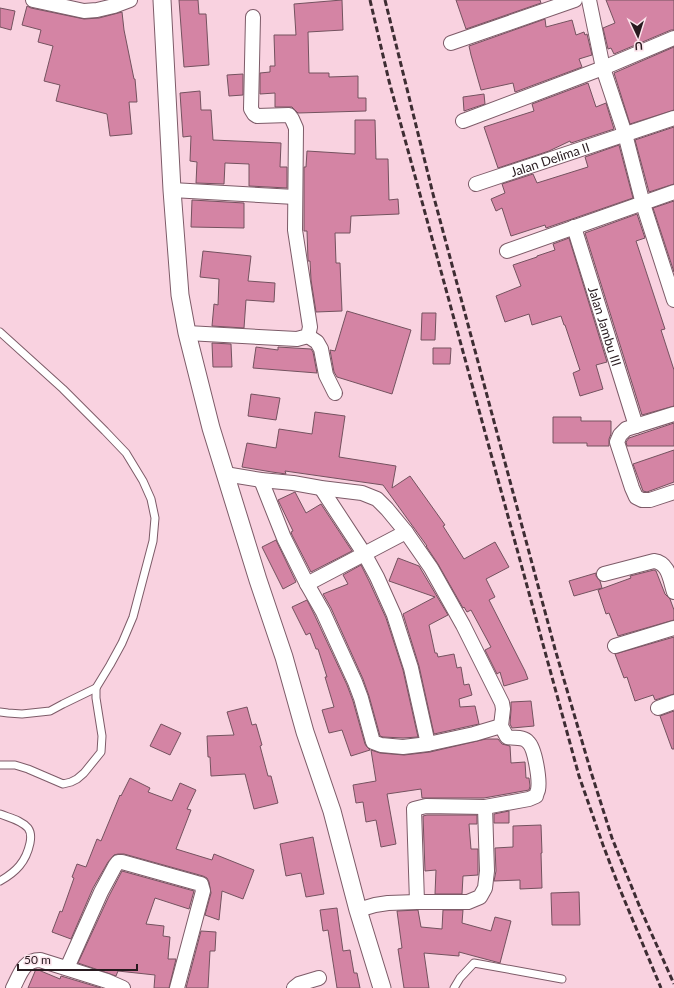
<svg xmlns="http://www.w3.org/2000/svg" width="674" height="988" font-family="Lato,sans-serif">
<rect width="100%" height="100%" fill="#f9d2e0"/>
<g fill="#d484a4" stroke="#74525f">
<polygon points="179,0 198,0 199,14 206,14 209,65 184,67"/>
<polygon points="342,0 343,30 308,32 309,73 329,73 329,77 358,76 358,98 366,98 366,111 298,113 292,107 275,107 275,93 260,94 260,73 270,72 270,66 275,66 274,35 296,35 294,4"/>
<polygon points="456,0 540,0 541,3 466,29"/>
<polygon points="606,0 674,0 674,30 671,30 614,54 611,48 608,49 603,28 615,23"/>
<polygon points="27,6 31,8 84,19 99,18 122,12 124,30 134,79 135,79 137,102 129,102 132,134 110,136 107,114 56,101 60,85 44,81 53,46 38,42 41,30 22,25"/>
<polygon points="0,8 15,11 11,30 0,27"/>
<polygon points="545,19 546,27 572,20 576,35 584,32 585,35 587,34 592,55 579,59 582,67 515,92 513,83 481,90 471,55 469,46"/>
<polygon points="674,47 674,110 630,124 614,73"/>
<polygon points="243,74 243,95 229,96 227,75"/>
<polygon points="588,83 596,107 606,103 614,129 571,143 570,141 549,151 498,168 484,127 534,111 532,104"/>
<polygon points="200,91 201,110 211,110 213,140 281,143 280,167 287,167 287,188 249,186 249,164 225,163 224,184 196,183 197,162 190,161 191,136 183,137 180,93"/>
<polygon points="484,94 485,104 464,111 463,97"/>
<polygon points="355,120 375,120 376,159 388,159 389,200 398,199 399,214 351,216 350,233 335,233 336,263 340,263 342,311 316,312 311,280 310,261 308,261 308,260 307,231 304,231 304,167 306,167 307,151 355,154"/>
<polygon points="674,127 674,184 649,192 635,140"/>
<polygon points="619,145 633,198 546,228 545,225 511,236 502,208 496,211 491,199 505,193 502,184 533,174 537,183 588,167 585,157"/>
<polygon points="192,200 244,203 244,228 191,227"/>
<polygon points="674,201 674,272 653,208"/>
<polygon points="637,214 645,238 636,241 665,329 661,330 674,370 674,406 642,415 585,233"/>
<polygon points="569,238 607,362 596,365 603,389 580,396 573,373 580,370 565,325 564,325 561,316 532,325 529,314 505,322 496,296 521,286 513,265 537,257 537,256 555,250 553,244"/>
<polygon points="203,251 251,256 248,281 275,283 274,302 246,300 244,328 212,326 214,304 218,305 219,279 200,277"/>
<polygon points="347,311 411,330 392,394 337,377 334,372 330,350 335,351"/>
<polygon points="422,313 436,313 435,340 421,340"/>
<polygon points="212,343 231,344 232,367 213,367"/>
<polygon points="256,347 278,350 278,347 311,349 313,352 317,373 253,368"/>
<polygon points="433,348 451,348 450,364 433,364"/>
<polygon points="251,394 280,398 276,420 248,416"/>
<polygon points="315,412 345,416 339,457 396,466 392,488 410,476 445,525 443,526 464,559 495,542 509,567 486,579 495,597 489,600 525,671 528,679 504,686 500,672 497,674 485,650 491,647 471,610 467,612 464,607 463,608 438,564 426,546 427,546 383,485 285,471 286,474 272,472 242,467 247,443 276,448 279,429 312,434"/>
<polygon points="553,417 581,417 581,421 611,421 611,434 609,439 609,446 587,446 587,443 553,443"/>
<polygon points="674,423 674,446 627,446 626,442 629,438"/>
<polygon points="674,450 674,482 647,492 643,491 633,464"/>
<polygon points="295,492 306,513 321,504 352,551 311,572 292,535 291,532 293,531 278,500"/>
<polygon points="276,540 296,582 283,589 262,547"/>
<polygon points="398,558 419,566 448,615 429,625 435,653 437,653 438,657 454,654 457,668 461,667 464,685 469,684 472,695 459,699 460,707 475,706 479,724 434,734 419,666 403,614 435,597 389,581"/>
<polygon points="361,565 369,581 386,618 403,670 418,737 403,738 383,737 380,736 369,696 363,679 331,608 323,594 348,584 343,575"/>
<polygon points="654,570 656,571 665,594 670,599 674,610 674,620 618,636 609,613 606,614 598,590 631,578 630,576"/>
<polygon points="596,573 596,576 600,581 602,588 574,596 569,581"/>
<polygon points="307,600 315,616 347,685 353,701 365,744 367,747 370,750 351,756 342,730 329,733 322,710 334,707 325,677 327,677 318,649 316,649 310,633 306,635 292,607"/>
<polygon points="674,637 674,694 655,700 653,695 635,701 627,677 624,678 615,654"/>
<polygon points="531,701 534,726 512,728 510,724 511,710 511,702"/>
<polygon points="247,707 252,725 256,724 262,745 260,746 268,776 271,776 278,803 254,809 245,774 211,776 210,757 208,757 207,736 234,735 227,712"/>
<polygon points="674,711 674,749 672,749 660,716"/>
<polygon points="161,724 181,733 170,755 150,746"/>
<polygon points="486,739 498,739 502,744 510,746 511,763 525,762 526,778 529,778 530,786 529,790 484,798 422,798 421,789 387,794 396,844 381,847 376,820 366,822 363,802 356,803 353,785 376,781 371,750 380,753 404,755 430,752"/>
<polygon points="130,778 150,788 148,792 172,801 180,783 196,790 187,809 191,810 176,849 212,860 214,854 254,870 243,899 222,891 219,920 205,915 211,893 209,882 207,878 203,876 124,854 118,854 114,855 108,862 93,888 71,939 52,932 60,911 62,912 74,878 72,877 77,864 86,867 97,839 101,841 120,795 121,796"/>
<polygon points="509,811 509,823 494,823 494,814"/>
<polygon points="427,815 477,815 477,824 469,824 471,849 478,849 478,875 463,876 462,894 435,894 436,870 425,871 423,816"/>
<polygon points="541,825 542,853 541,853 542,888 520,889 520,880 494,881 496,871 495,848 513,847 513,826"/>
<polygon points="313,837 324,894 306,897 301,873 286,876 280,844"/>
<polygon points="122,871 194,891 189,909 155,898 146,924 164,926 163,936 170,937 168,959 176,959 169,988 154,988 155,975 118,971 116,976 78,963 109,896"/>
<polygon points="579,892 580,925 552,925 551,893"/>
<polygon points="337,908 343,951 350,950 354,973 357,973 360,988 337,988 328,930 323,931 320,910"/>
<polygon points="418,910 421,927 442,929 443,910 463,910 462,923 491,931 495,917 511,921 500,963 459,952 459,956 424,953 429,988 404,988 398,949 402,948 397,911"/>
<polygon points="201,931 216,932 215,951 210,951 208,988 186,988"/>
<polygon points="36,969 60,979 61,976 101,988 28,988"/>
</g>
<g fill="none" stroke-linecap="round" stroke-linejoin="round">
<g stroke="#7d5b68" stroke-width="9">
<g id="service">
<polyline points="0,332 63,389 105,431 126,453 143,481 151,499 155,518 153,541 133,617 122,643 110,665 96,688 96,698 102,736 101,752 84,773 77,779 71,782 63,784 28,769 15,765 0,765"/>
<polyline points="0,712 8,713 22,714 50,711 63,704 96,688"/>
<path d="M0,814c10,4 21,6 28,14 3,4 3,10 2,15 -4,19 -14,29 -30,38"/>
<polyline points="454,988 460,978 474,963 562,979"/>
</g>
</g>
<g stroke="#7d5b68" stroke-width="16">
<g id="minor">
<polyline points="33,0 84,11 97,10 114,6 130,0"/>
<polyline points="589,0 603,68 625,134 643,204 674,300"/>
<polyline points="451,43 575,0"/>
<polyline points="463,121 603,68 674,38"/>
<path id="s1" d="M476,184l198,-66"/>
<polyline points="172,190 295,197"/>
<path id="s2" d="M574,227l62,199"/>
<polyline points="507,251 674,192"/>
<polyline points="187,333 297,339 308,336 310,327 295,230 296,128 292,119 289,115 257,116 254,114 251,109 253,17"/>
<polyline points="308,336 317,342 321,349 326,375 335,393"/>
<polyline points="674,414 626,429 620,435 617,442 632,488 636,497 642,500 650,500 674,492"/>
<path d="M225,474l36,6 32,3 28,5 41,5 15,6 10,10 19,23 25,36 32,57 39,78 1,6 -2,17 6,11c7,2 16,-1 21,5 7,6 12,38 10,48 0,0 -2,5 -2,6l-7,3 -44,8 -59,-1 -12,3 3,93"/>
<polyline points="261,480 284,538 307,584 323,612 355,682 361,698 373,742 381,745 403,747 428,744 474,734 501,726"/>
<polyline points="321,488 365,555 377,577 394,615 411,668 428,744"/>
<path d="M604,574l50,-13c15,2 16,19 20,31"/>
<polyline points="307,584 406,532"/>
<polyline points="615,646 674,628"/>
<polyline points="658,708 674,702"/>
<polyline points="358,910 375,905 388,903 417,902 468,902 480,897 485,888 487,871 485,807"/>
<polyline points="67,968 101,892 115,866 118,862 122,862 197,883 201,884 203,891 177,988"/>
<path d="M13,988c7,-13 10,-28 27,-28l67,21 16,7"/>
<polyline points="294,988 299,984 319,978"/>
</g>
</g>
<g stroke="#7d5b68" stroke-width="19">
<polyline id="tertiary" points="162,0 172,190 180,295 187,333 211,428 258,580 284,657 305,732 332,811 358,910 382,988"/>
</g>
<use href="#service" stroke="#fff" stroke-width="7"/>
<use href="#minor" stroke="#fff" stroke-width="14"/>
<use href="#tertiary" stroke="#fff" stroke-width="17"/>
<g stroke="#3e2d33" stroke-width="3" stroke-dasharray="6 3" stroke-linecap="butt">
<polyline points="370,0 389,81 579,776 603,845 619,887 661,988"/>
<polyline points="385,0 433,194 555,649 591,772 612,838 641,910 674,984"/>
</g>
</g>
<g text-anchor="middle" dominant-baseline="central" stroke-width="3" stroke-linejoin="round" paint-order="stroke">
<g font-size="13" fill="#281a1f" stroke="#fce4ec">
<text stroke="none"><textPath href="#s1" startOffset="78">Jalan Delima II</textPath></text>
<text stroke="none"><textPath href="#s2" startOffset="104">Jalan Jambu III</textPath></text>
</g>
</g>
<g transform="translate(638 36) rotate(176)" stroke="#fce4ec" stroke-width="3" paint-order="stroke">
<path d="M0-3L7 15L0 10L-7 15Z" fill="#281a1f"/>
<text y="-6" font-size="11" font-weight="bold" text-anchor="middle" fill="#281a1f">U</text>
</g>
<path d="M18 964v6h119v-6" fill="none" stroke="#281a1f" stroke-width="2"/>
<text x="24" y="964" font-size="12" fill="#281a1f" stroke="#fce4ec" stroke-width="3" paint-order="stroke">50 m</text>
</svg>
